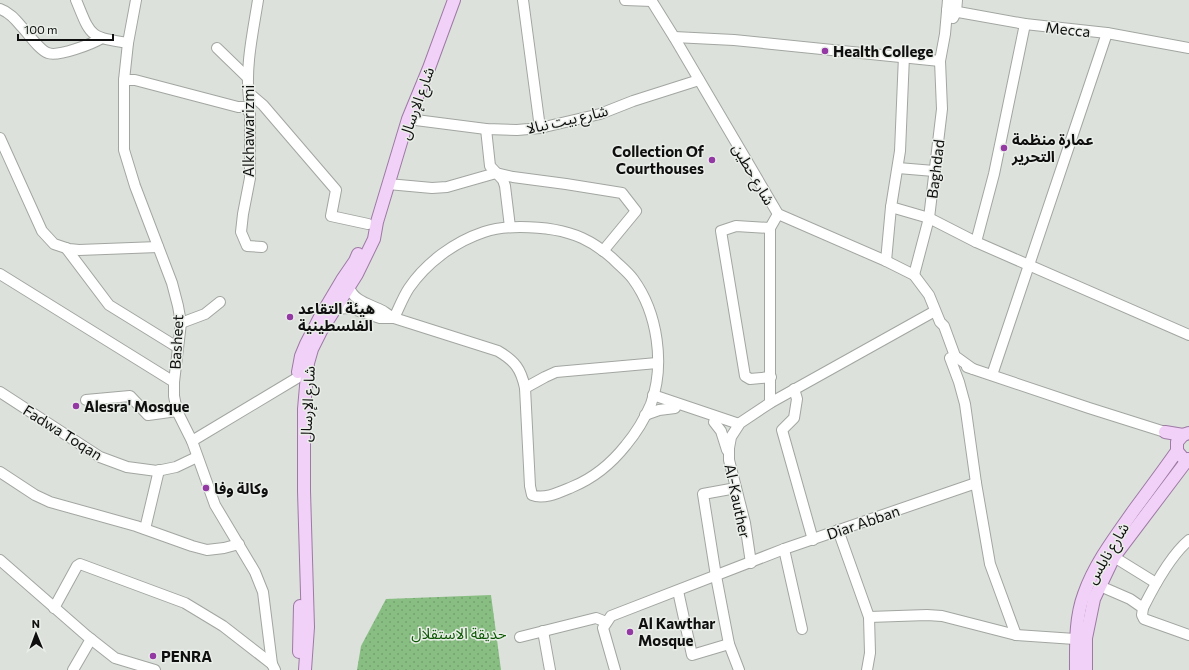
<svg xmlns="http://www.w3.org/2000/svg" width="1189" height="670" font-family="Commissioner,'Noto Sans Arabic',sans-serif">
<defs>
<pattern id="garden-dots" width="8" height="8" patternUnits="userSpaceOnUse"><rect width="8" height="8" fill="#89be83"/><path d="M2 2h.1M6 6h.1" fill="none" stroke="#75a270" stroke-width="1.8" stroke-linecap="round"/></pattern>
</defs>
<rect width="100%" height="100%" fill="#dce1dc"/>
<polygon fill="url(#garden-dots)" points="491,595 501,670 357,670 361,646 386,599"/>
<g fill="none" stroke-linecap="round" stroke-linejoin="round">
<g stroke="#a2a6a1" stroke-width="12">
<g id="minor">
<path d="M76,0c15,36 12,37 52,43"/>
<polyline points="136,0 128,43 124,80 124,150 135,186 172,283 178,306 181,323 174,382 174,396 177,411 192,441 215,505 255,572 263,592 272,664 275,670"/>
<polyline points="523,0 540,128"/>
<polyline points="625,0 652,1"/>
<polyline points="651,0 674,37 778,214 886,261 914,275 929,295 940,322 944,326 955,356 973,369"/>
<path d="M0,9c9,3 15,10 21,17 7,7 18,24 27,27 10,4 44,-9 54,-15"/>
<polyline points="947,10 1025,24 1107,33 1189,48"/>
<polyline points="953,18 956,12 957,0"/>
<polyline points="674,37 734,40 940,61 945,34 948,0"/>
<polyline points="217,48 248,78"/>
<polyline points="124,80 135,80 238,107 246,107"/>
<polyline points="249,93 263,105 336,190 331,216 368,224"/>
<path d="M249,99c-4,-32 4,-67 9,-99"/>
<polyline points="246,107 250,114 250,178 243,214 241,232 247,246 262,247"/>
<polyline points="408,119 486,129 517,130 540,128 600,114 633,101 699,80"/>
<polyline points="486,129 490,166 503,180 505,186 510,227"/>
<polyline points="0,138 42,231 54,244 69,249 79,250 158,247"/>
<polyline points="898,168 934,171"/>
<polyline points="388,184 432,188 447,187 496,173 513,177 566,184 622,193 636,211 603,251"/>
<polyline points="891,207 929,218 976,242 1189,335"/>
<path d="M520,227c21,0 42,2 62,11 11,5 21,12 30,20 7,7 16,14 21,21 25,34 32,86 18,125 -6,14 -15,29 -25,41 -15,19 -32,33 -54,42 -12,5 -28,13 -40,8l-2,-9 -5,-98c-4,-19 -10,-27 -27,-37l-104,-33c5,-10 9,-21 15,-30 17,-25 45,-46 75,-56 12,-4 24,-5 36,-5z"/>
<polyline points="770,228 736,226 721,231 745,376 750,379 771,377"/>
<polyline points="976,242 994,174 1025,24"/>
<polyline points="66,248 109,305 177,347"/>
<polyline points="886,261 891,207 900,151 904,56"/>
<polyline points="0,274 174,382"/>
<polyline points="914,275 929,218 942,109 940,61"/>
<path d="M349,287c5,15 21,17 34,24 3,2 7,5 11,7"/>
<polyline points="334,309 350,308 380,318 394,318"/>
<polyline points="181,323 205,314 220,302"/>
<polyline points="950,358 959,382 965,404 976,483 990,564 1016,635"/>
<polyline points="967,367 1089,408 1165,432"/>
<polyline points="992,375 1107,33"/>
<polyline points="525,388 545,377 556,372 657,363"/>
<polyline points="794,389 797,399 794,418 782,430 813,540"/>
<polyline points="0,392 100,457 127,467 157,471 176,467 197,457"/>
<polyline points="653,395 739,424"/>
<polyline points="86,400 130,396 148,415 177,411"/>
<polyline points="770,403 770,228 778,214"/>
<polyline points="645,415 659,410 675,408"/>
<polyline points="714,422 721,431 727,450"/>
<polyline points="192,441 297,378"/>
<polyline points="0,472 35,495 50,502 136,526 192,546 207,550 224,548 239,544"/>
<polyline points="736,488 703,494 716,576 729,644 739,670"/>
<polyline points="145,529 159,470"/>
<polyline points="838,530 869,617 870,653 867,670"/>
<polyline points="784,549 802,629"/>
<polyline points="1114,557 1156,583"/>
<polyline points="0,560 87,636 115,658 155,670"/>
<polyline points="751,563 745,523 729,460 729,448 731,437 740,423 770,403 935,311"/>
<polyline points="1100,586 1130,599 1143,608 1142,615 1144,619 1189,635"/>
<polyline points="678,591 692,655 729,644"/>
<polyline points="54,608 77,566 80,564 185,603 223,626 272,664"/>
<path d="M1143,608c10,-20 28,-53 46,-68"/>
<polyline points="869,617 927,615 942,616 1016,635 1075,639"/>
<polyline points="543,631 550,670"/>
<polyline points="520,637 596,618 606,622"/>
<polyline points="73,670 91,639"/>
<polyline points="615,670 603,628 611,616 784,549 976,483"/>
</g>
</g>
<g stroke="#9d7aa4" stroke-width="14">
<g id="major">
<polyline points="298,372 301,356 306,344 320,317 342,280 355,261 358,254"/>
<polyline points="1165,432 1183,435"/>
<polyline points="1182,457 1177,451 1177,442 1183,435 1189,433"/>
<polyline points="299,652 300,606"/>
<polyline points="305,670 308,627 304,491 304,409 308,363 312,349 321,331 357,274 374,239 377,222 408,119 429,68 454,0"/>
<path d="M1076,670c0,-25 -1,-52 8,-76 11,-31 31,-57 50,-84 14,-19 29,-39 43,-59"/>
<polyline points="1086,670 1086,638 1094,599 1114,557 1188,459"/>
</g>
</g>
<use href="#minor" stroke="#fff" stroke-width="10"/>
<use href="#major" stroke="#f2d1f8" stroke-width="12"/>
</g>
<g fill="#9439a4" stroke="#eaeee9" stroke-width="1.5">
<circle cx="825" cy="51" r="4"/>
<circle cx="1004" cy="148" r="4"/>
<circle cx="712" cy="160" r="4"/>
<circle cx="290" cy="317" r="4"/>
<circle cx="76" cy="406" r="4"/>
<circle cx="206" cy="488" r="4"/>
<circle cx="630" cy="632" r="4"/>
<circle cx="153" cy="656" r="4"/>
</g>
<g text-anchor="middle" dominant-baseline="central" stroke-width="3" stroke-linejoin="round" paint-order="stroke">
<g font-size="15" fill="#0e0f0e" stroke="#eaeee9">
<text transform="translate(1068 29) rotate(6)">Mecca</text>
<text transform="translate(416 103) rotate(-70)">شارع الإرسال</text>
<text transform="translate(567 119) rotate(-13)">شارع بيت نبالا</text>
<text transform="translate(248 131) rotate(-90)">Alkhawarizmi</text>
<text transform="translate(935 169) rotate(-83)">Baghdad</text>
<text transform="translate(754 174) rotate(60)">شارع حطين</text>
<text transform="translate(176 342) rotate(-87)">Basheet</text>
<text transform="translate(307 404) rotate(-87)">شارع الإرسال</text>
<text transform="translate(63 432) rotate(32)">Fadwa Toqan</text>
<text transform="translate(738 501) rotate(78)">Al-Kauther</text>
<text transform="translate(863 522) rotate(-19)">Diar Abban</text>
<text transform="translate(1107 553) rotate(-59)">شارع نابلس</text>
</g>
<g font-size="15" font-weight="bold" fill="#0e0f0e" stroke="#eaeee9" text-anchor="start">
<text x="833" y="51">Health College</text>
<text x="1012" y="139">عمارة منظمة<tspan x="1012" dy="17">التحرير</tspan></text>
<text x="704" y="151" text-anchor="end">Collection Of<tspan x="704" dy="17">Courthouses</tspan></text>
<text x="298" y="308">هيئة التقاعد<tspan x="298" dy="17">الفلسطينية</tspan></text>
<text x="84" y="406">Alesra' Mosque</text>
<text x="214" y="488">وكالة وفا</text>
<text x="638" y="623">Al Kawthar<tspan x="638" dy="17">Mosque</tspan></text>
<text x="161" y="656">PENRA</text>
</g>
<g font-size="15" fill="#0d5804" stroke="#eaeee9">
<text x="459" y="633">حديقة الاستقلال</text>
</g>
</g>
<g transform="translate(36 634) rotate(359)" stroke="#eaeee9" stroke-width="3" paint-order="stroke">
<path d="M0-3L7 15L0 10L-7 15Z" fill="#0e0f0e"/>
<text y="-6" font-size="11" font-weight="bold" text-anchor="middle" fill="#0e0f0e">N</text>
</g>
<path d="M18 34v6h95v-6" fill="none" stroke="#0e0f0e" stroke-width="2"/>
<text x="24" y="34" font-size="12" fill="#0e0f0e" stroke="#eaeee9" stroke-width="3" paint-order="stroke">100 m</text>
</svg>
